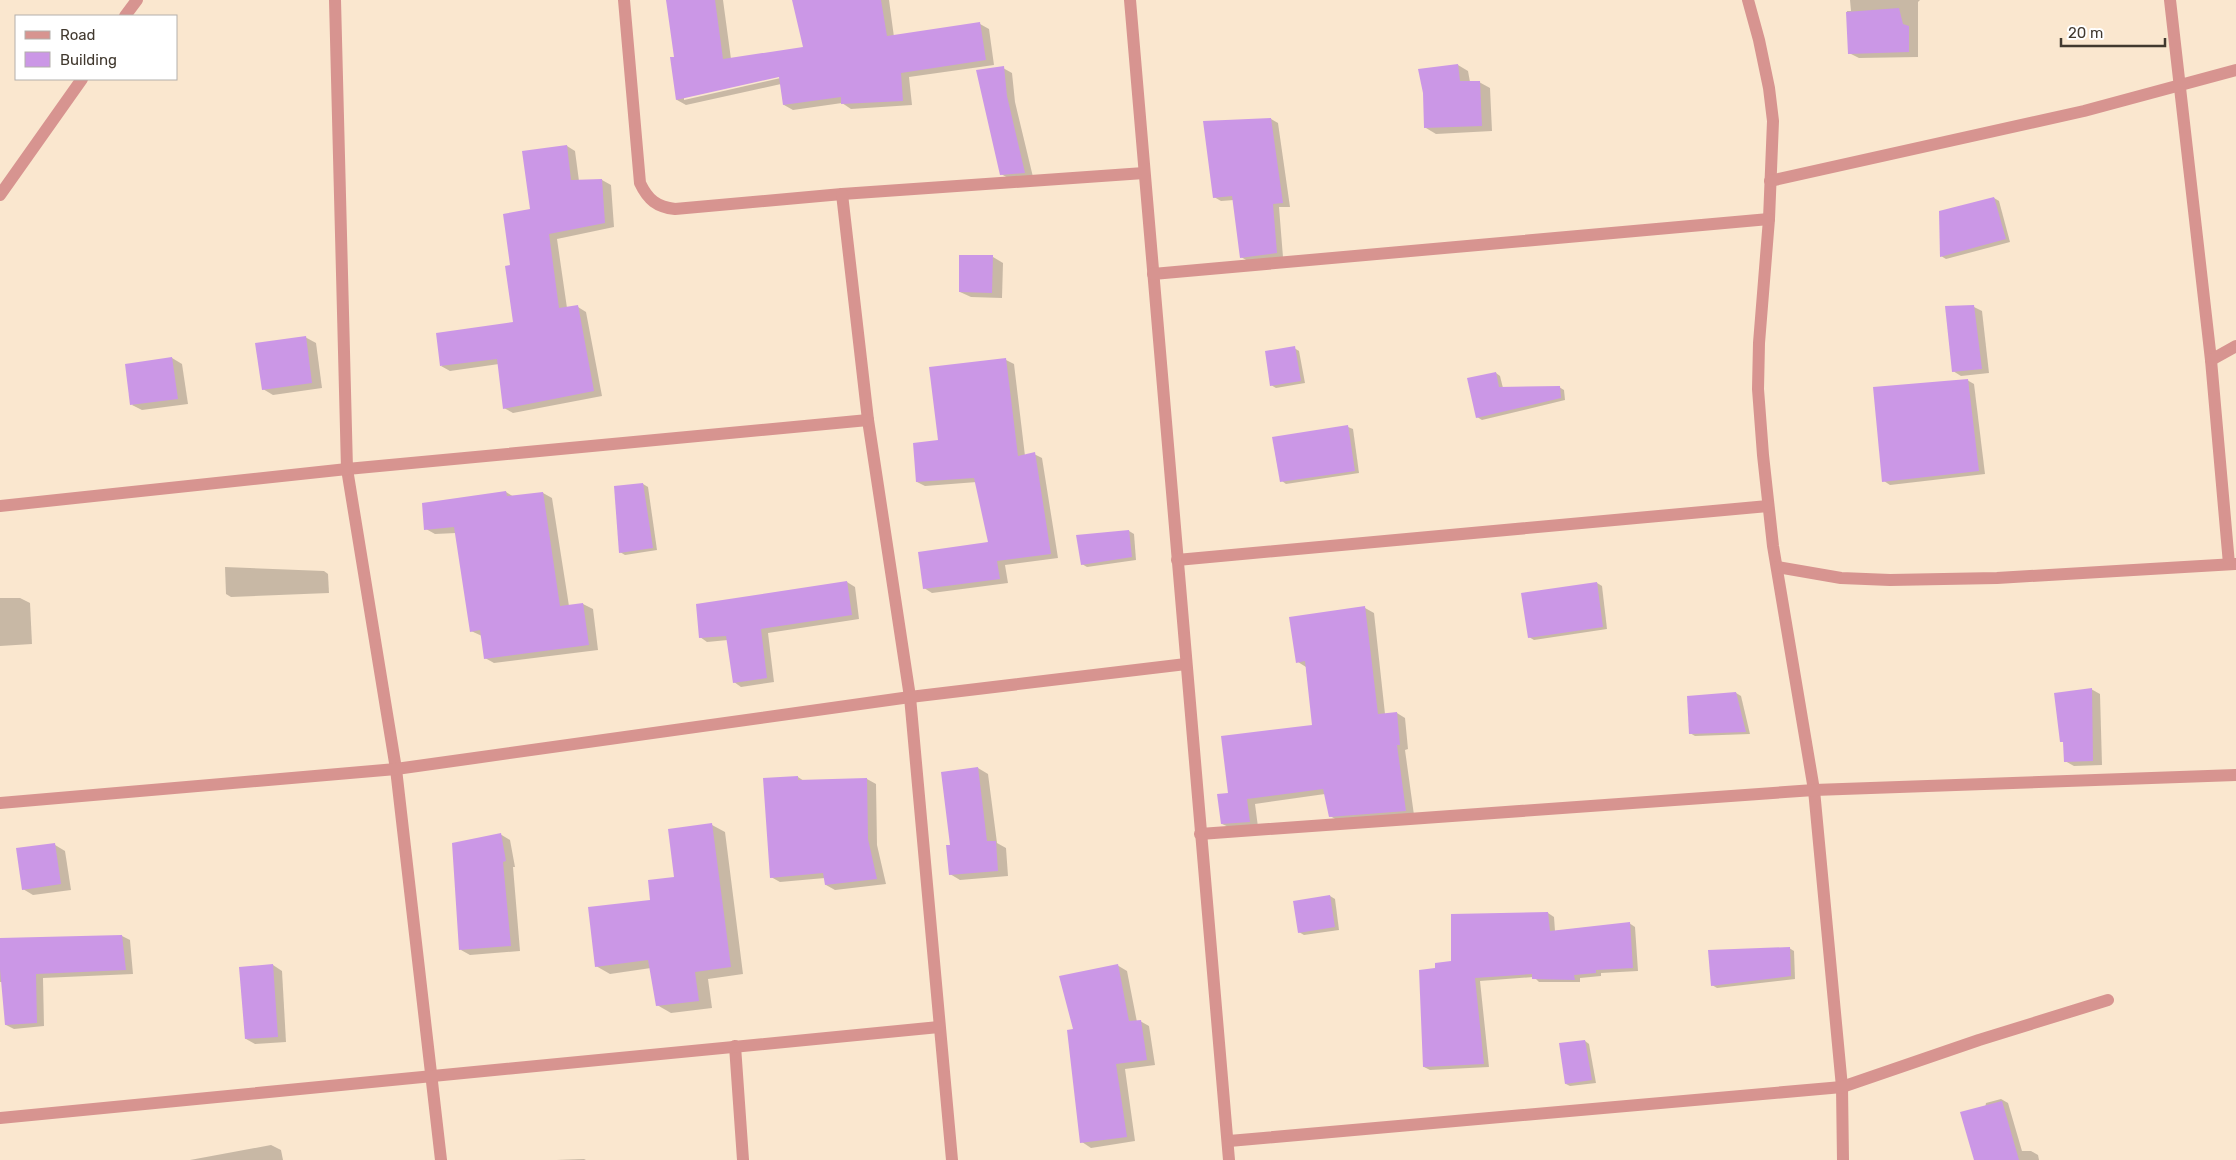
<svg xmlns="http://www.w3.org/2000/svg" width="2236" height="1160" font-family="Rubik,sans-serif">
<rect width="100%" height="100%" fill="#fae7cf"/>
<g fill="#0003" fill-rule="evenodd">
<path d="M667,0h56l8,59 74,-11 -12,-48h96l5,37 86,-13 9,5 5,36 -85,12 3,28 -61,4 -9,-6 -49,7 -9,-5 -3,-21 -95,21 -9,-5 -2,-42zM785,75v2l-101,23v-3z"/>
<polygon points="1850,0 1920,0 1918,2 1918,57 1859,58 1849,53 1847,11 1851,11"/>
<polygon points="1458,65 1468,71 1470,82 1479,82 1490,88 1492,131 1436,134 1426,128 1424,93 1420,70"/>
<polygon points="1003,68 1012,73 1015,102 1033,177 1010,179 1001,174"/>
<polygon points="1271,119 1278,123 1290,207 1279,207 1283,257 1248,261 1241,257 1234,200 1221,201 1214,197"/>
<polygon points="567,146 575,151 579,181 602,180 611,185 614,227 557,239 567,308 578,307 586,312 602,396 513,413 504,408 499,364 450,371 441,366 514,323 512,266 532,210"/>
<polygon points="1994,198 1999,201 2010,242 1946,259 1941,256"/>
<polygon points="993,257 1003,263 1002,298 971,297 960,292"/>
<polygon points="1974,307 1982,311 1989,373 1961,376 1953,371"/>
<polygon points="305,337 316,343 322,388 273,395 263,389"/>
<polygon points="1294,348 1299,351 1305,383 1276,388 1271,385"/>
<polygon points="172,358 182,364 188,404 142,410 132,405"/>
<polygon points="1006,360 1014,364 1025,456 1034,454 1042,458 1058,558 1005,565 1008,583 932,593 924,588 990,543 977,482 925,486 917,482 939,441"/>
<polygon points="1496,373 1500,376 1503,388 1559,387 1564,390 1565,400 1482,420 1477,417"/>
<polygon points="1967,380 1974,384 1985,474 1890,485 1884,481"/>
<polygon points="1348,427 1353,429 1359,473 1286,484 1282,481"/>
<polygon points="643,484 648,487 657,550 625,555 620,552"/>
<polygon points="506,492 514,497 543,493 552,498 569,606 583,604 593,609 598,650 494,663 485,658 482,636 471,631 456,533 435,534 426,529"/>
<polygon points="1129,531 1134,534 1136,560 1087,567 1082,564"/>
<polygon points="225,567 324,571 328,574 329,593 231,597 226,594"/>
<polygon points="847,582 855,587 859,619 768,633 774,682 741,687 734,682 728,640 707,642 700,637 697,605"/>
<polygon points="1597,583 1602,586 1607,629 1534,640 1529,637"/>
<polygon points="0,598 20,598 30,603 32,644 0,646"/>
<polygon points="1365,608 1374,613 1385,714 1397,713 1405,718 1408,749 1405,750 1414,815 1339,821 1330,816 1325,794 1255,804 1258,827 1231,828 1222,824 1229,794 1314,726 1306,667 1298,662"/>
<polygon points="2091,689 2100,694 2102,765 2074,766 2065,761"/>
<polygon points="1736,693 1741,696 1750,734 1695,736 1690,733"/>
<polygon points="978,768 988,774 997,843 1006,848 1008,876 960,880 950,874 951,846"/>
<polygon points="798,777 804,781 867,779 876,784 877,845 886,884 835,890 826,885 825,878 780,882 771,877"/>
<polygon points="712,825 725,832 743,974 708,979 712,1008 671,1013 657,1005 651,968 610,974 596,966 675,878"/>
<polygon points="500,834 510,840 515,867 513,867 520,951 470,955 461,950"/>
<polygon points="55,845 65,851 71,890 33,895 23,889"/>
<polygon points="1330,896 1335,899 1339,930 1304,935 1299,932"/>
<polygon points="1548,913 1554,917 1555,931 1629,923 1635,927 1638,971 1601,973 1601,976 1580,978 1580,982 1539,982 1534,977 1480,981 1489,1067 1430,1070 1424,1067 1436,969 1453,962"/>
<polygon points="122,936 130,940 133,974 43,978 44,1026 14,1029 6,1025 2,982 0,982 0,939"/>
<polygon points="1789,948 1794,951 1795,979 1717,988 1712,985"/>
<polygon points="273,965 282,971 286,1042 255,1044 246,1039"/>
<polygon points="1117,965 1127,971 1137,1022 1140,1021 1149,1026 1155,1065 1125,1069 1135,1141 1091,1148 1082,1142 1075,1030"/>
<polygon points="1585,1041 1589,1044 1596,1083 1570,1086 1566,1084"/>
<polygon points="2001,1099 2008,1103 2022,1151 2031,1151 2038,1155 2039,1160 1975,1160 1986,1103"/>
<polygon points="271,1145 281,1150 283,1160 190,1160"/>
<polygon points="584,1159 586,1160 556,1160"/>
</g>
<g fill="#cb97e6">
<polygon points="666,0 715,0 723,59 803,47 792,0 881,0 887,36 980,22 986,60 901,73 903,101 841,104 841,97 783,105 779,77 676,100 670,57 674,57"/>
<polygon points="1899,8 1903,24 1909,26 1909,52 1848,54 1846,12"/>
<polygon points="1458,64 1460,81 1480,81 1482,126 1424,128 1423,93 1418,69"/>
<polygon points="1004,66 1007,96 1025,173 1000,175 976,70"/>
<polygon points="1271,118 1283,203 1273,204 1277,253 1240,258 1232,196 1213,198 1203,121"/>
<polygon points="567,145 571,180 602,179 605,223 549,234 559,308 578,305 594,391 503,409 497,359 440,366 436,333 513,322 505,266 510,265 503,214 530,209 522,151"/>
<polygon points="1994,197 2006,239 1940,257 1939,211"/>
<polygon points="959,255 993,255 992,293 959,292"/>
<polygon points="1974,305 1982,369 1952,372 1945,306"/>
<polygon points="306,336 312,383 262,390 255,343"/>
<polygon points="1295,346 1301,381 1270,386 1265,351"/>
<polygon points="172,357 178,399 130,405 125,364"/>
<polygon points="1006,358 1018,456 1035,452 1051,554 997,561 1000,579 923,589 918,552 988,542 974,478 916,482 913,443 938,440 929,367"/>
<polygon points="1496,372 1499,387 1560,386 1561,398 1476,418 1467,378"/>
<polygon points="1968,379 1979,471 1882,482 1873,387"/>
<polygon points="1348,425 1355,471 1280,482 1272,437"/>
<polygon points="643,483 653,548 619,553 614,486"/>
<polygon points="506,491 507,496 543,492 560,606 583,603 589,645 484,659 480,630 470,632 454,527 424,530 422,503"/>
<polygon points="1129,530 1132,557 1081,565 1076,535"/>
<polygon points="847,581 852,615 761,629 767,678 733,683 726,636 699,638 696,604"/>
<polygon points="1597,582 1603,627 1528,638 1521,593"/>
<polygon points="1365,606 1378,714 1397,712 1400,745 1397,745 1406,811 1329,817 1323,789 1247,799 1250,822 1221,824 1217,794 1228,793 1221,736 1312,725 1305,661 1296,663 1289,617"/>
<polygon points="2092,688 2093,761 2064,762 2063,742 2060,742 2054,693"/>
<polygon points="1736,692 1746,732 1689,734 1687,696"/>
<polygon points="978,767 987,841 996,841 998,871 949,875 946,845 950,845 941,772"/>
<polygon points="798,776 798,780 867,778 868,839 877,879 825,885 823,873 770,878 763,778"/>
<polygon points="712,823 731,967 695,972 699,1001 656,1006 648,960 595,967 588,907 650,900 648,880 674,877 668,829"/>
<polygon points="501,833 506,861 503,862 511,946 459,950 452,843"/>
<polygon points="55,843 61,884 22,890 16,848"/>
<polygon points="1330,895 1335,927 1298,933 1293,901"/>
<polygon points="1548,912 1550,931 1630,922 1633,968 1596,970 1596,973 1574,975 1575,980 1532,979 1532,974 1475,978 1484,1064 1423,1067 1419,970 1435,968 1435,963 1451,961 1451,914"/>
<polygon points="122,935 126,970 36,974 37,1023 5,1025 0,969 0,938"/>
<polygon points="1790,947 1791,976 1711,986 1708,950"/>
<polygon points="273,964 278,1037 245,1039 239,967"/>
<polygon points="1118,964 1129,1021 1141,1020 1147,1060 1116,1064 1127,1137 1080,1143 1067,1030 1073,1029 1059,976"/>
<polygon points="1585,1040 1592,1080 1565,1084 1559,1043"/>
<polygon points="2002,1101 2019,1160 1974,1160 1960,1112"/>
</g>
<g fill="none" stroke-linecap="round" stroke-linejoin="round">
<g stroke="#d79490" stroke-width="12">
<polyline points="335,0 347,469 396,769 441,1160"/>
<path d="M624,0l16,183c8,17 17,24 35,26l167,-15 302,-21"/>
<polyline points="1130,0 1229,1160"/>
<polyline points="1748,0 1759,40 1769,88 1773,121 1769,219 1759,343 1758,389 1763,455 1773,546 1814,790 1842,1087 1843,1160"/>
<polyline points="2170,0 2211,360 2229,564"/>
<polyline points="125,16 137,0"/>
<polyline points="1770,181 2084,111 2236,70"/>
<polyline points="842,194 868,420 910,697 952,1160"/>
<polyline points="0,195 82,79"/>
<polyline points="1153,274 1769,219"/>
<polyline points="2211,360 2236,346"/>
<polyline points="0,506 347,469 868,420"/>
<polyline points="1177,560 1768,506"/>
<polyline points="1777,567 1841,578 1890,580 1997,578 2235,564"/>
<polyline points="0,803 396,769 910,697 1186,664"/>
<polyline points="1200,834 1814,790 2236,775"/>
<polyline points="735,1046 743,1160"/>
<polyline points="0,1118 939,1027"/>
<polyline points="1229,1141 1842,1087 1979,1040 2108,1000"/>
</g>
</g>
<rect x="15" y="15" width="162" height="65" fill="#ffffff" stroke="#b3b0ac"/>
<rect x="25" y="31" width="25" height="8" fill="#d79490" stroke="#b3b0ac"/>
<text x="60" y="40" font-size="15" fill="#41392f">Road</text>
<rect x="25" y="52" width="25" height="15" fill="#cb97e6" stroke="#b3b0ac"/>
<text x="60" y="65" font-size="15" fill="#41392f">Building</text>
<path d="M2061 38v8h104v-8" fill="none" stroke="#41392f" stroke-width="2.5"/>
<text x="2068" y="38" font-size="15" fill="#41392f" stroke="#ffffff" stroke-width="4" paint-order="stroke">20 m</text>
</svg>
